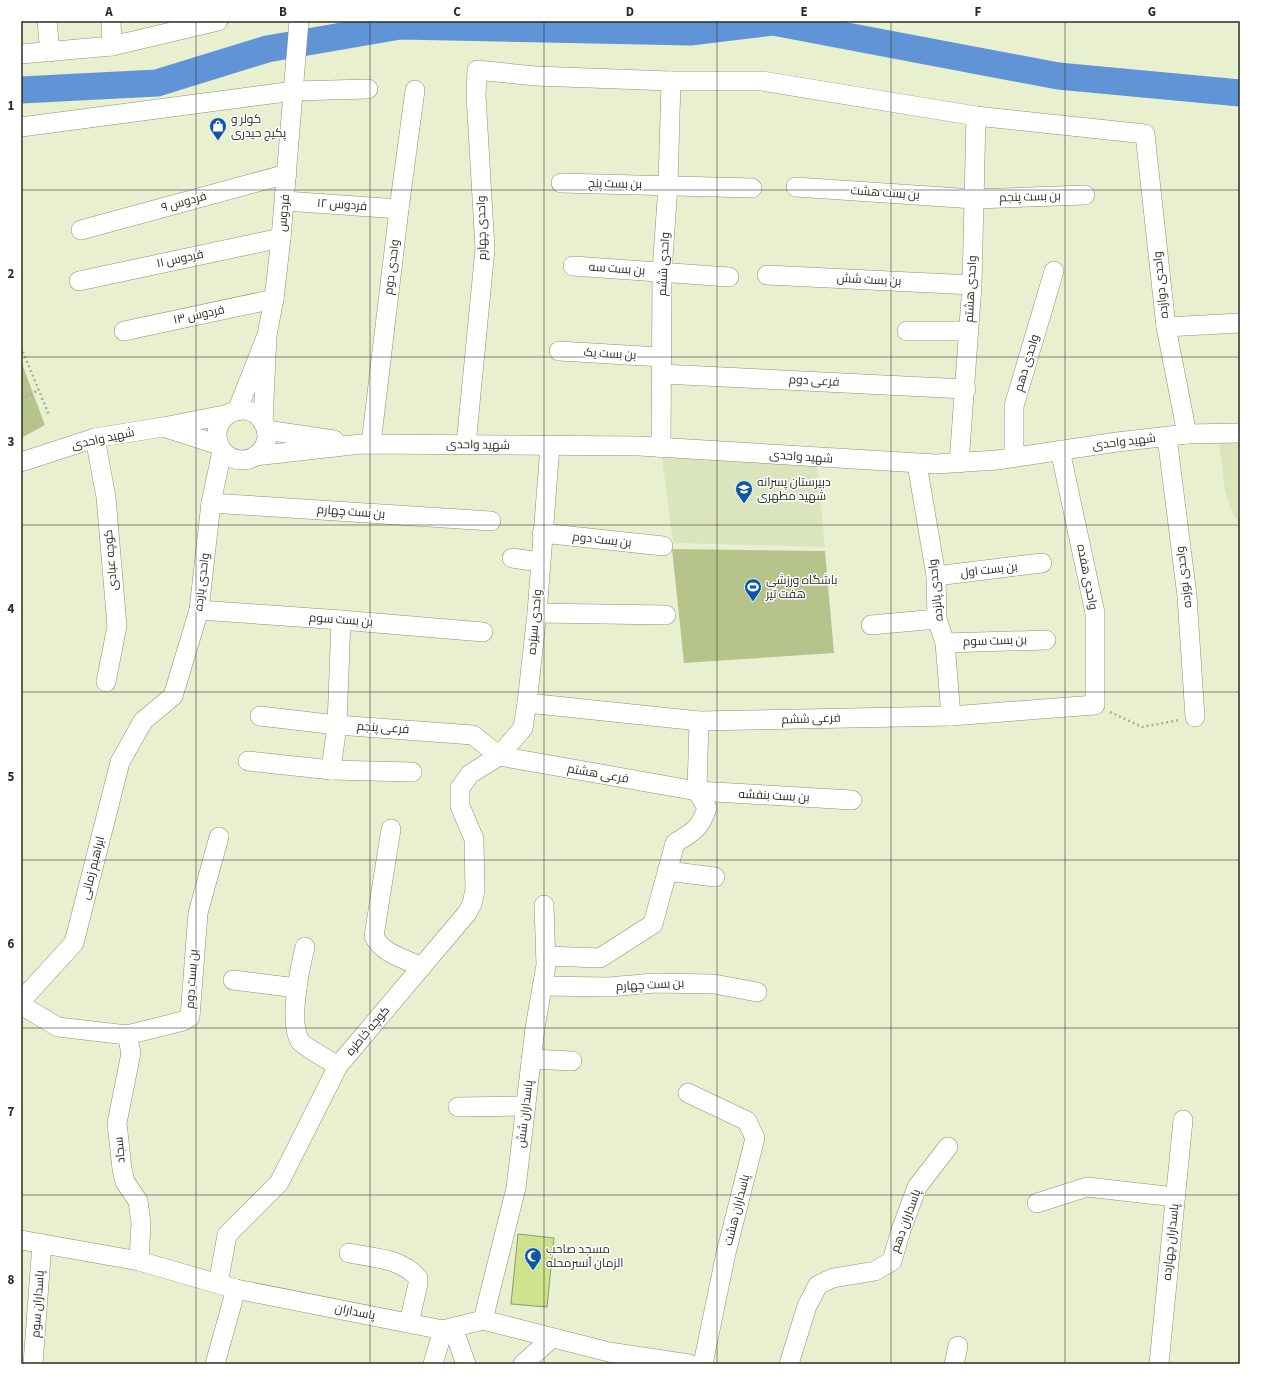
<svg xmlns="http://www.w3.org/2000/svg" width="1261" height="1385" font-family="'Source Sans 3',Cairo,sans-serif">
<rect width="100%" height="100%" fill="#e8f0d0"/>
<g fill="#dbe5bd">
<polygon points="1240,441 1240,523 1233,514 1225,491 1219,442"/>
<polygon points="662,458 817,465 825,547 673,543"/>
</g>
<g fill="#b6c48b">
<polygon points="21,361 45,425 21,438"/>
<polygon points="672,549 825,551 834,653 684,663"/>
</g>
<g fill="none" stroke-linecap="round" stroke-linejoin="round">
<polyline stroke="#6194d6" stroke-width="27" points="21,90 157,83 267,49 400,26 690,32 773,22 1058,76 1240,93"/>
</g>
<polygon fill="#cfe38c" stroke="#8f9678" points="518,1234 554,1238 547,1307 511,1304"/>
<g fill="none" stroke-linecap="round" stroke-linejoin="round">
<g stroke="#8b9274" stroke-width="20">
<g id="minor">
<polyline points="47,21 50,52"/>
<polyline points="111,21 112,46"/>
<polyline points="21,54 112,46 218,21"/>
<polyline points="21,127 294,91 368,89"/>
<polyline points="561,183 752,188"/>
<polyline points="796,187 974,199 1085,195"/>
<polyline points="285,201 399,209"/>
<polyline points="81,230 287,174"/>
<polyline points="573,266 729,277"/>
<polyline points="767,275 972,285"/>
<polyline points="79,281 281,238"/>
<polyline points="1166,327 1240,323"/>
<polyline points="124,331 274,299"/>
<polyline points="907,331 969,331"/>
<polyline points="267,335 274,299 281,238 299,21"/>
<polyline points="559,351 661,357"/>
<polyline points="662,374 966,389"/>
<circle cx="242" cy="435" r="25"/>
<polyline points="237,411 267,335 263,423"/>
<polyline points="266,430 334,440"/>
<polyline points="1167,437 1187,596 1195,717"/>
<polyline points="95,438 106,497 117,626 106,682"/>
<polyline points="371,444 399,209 415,90"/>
<polyline points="219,445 163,427 229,414"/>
<polyline points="466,445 485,249 476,95 477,70 535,76 671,81 762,81 976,116 1145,134 1166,327 1187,434"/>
<polyline points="661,448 662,272 668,185 671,81"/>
<polyline points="255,456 361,444 639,446 936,464 997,460 1117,442 1187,434 1240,433"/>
<polyline points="1014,457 1014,406 1054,271"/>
<polyline points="21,462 95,438 163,427"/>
<polyline points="959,463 972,285 976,116"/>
<polyline points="917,464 936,576 937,619 945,643 951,716"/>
<polyline points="211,503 491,521"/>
<polyline points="542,533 663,546"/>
<polyline points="512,558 540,562"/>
<polyline points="936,576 1042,563"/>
<polyline points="199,610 341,620 483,632"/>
<polyline points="537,613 666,615"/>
<polyline points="871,625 937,619"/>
<polyline points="945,643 1046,640"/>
<polyline points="527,703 699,721 951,716 1095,705 1095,613 1060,450"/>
<polyline points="260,716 337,725 473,735 499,756 697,791 852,800"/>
<polyline points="248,761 331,770 412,772"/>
<polyline points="331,770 337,725 341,620"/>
<path d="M391,829l-17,107c8,18 32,23 48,31"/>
<polyline points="667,871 715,877"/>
<path d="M305,947c-5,21 -17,75 -5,94 3,5 30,20 38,25"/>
<path d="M546,956l54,2 53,-34 22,-81c18,-11 25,-14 32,-35l-10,-17 2,-70"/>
<polyline points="233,980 297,988"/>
<polyline points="542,986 609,987 654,983 714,984 757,992"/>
<polyline points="21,1001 74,943 120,762 143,721 173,696 199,610 211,503 222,451"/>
<polyline points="21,1005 58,1027 127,1035 183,1021 190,1017 198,913 219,837"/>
<polyline points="127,1035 131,1053 117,1123 122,1169 125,1182 138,1201 141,1223 139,1261"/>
<polyline points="531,1059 572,1061"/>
<polyline points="688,1093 747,1121 755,1138 726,1253 703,1364"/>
<polyline points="458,1107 526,1106"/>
<polyline points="1037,1203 1087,1187 1175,1197"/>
<polyline points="21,1240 139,1261 236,1289 443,1330 483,1320 609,1352 689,1364"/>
<path d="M349,1253c25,5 52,5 69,25v6l-9,39"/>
<polyline points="218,1284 227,1235 279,1183 338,1066 467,913 472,904 475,890 474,839 460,806 460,788 470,774 499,756 523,728 527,703 537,613 550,446"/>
<polyline points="483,1320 516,1188 535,1028 546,965 544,905"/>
<polyline points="453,1328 466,1364"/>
<polyline points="33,1364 42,1244"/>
<polyline points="215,1364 236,1289"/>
<polyline points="433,1364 443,1330"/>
<polyline points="523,1364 552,1338"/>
<polyline points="789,1364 807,1306 818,1285 833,1278 875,1271 892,1261 901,1230 917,1187 948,1147"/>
<polyline points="954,1364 958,1346"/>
<polyline points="1159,1364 1183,1120"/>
</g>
</g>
<g stroke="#a9af96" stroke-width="2.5" stroke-dasharray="2 3" stroke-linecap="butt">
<polyline points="21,347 49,415"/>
<polyline points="21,399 39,390"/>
<polyline points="1110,712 1142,727 1179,720"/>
</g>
<use href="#minor" stroke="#fff" stroke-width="19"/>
</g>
<path fill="none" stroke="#2a2d21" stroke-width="1" stroke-opacity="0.55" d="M196,21v1343M370,21v1343M544,21v1343M717,21v1343M891,21v1343M1065,21v1343M21,190h1219M21,357h1219M21,525h1219M21,692h1219M21,860h1219M21,1028h1219M21,1195h1219"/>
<defs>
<g id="shop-pin" transform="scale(0.9)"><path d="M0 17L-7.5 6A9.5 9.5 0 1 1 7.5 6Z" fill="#0f57a6" stroke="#fff"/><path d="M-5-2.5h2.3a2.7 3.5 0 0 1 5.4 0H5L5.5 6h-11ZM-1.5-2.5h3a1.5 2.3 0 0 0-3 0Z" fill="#fff"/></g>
<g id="school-pin" transform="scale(0.9)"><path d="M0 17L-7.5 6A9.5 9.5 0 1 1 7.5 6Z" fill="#0f57a6" stroke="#fff"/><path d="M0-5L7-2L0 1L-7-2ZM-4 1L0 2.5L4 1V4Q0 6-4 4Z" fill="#fff"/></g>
<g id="stadium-pin" transform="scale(0.9)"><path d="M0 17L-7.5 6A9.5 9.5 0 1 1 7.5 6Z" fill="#0f57a6" stroke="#fff"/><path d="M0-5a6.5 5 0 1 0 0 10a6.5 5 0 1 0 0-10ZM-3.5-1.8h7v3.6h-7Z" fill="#fff"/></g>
<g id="mosque-pin" transform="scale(0.9)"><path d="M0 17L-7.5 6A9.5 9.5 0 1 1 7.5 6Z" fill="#0f57a6" stroke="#fff"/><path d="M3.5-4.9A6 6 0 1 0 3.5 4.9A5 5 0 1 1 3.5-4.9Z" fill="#fff"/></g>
</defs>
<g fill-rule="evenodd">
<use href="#shop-pin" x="218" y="126"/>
<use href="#school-pin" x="744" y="489"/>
<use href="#stadium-pin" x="753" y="587"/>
<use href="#mosque-pin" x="533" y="1256"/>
</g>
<g text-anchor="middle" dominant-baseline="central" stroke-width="3" stroke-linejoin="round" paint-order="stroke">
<g font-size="12" fill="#2a2d21" stroke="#fff" text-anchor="start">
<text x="231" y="119">کولر و<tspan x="231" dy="14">پکیج حیدری</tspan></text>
<text x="757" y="482">دبیرستان پسرانه<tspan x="757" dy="14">شهید مطهری</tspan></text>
<text x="766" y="580">باشگاه ورزشی<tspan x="766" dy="14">هفت تیر</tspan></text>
<text x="546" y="1249">مسجد صاحب<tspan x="546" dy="14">الزمان آنسرمحله</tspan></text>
</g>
<g font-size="12" fill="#2a2d21" stroke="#fff">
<text transform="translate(615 184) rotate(1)">بن بست پنج</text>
<text transform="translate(885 193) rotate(4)">بن بست هشت</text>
<text transform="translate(1030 197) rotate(-2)">بن بست پنجم</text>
<text transform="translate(184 202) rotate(-15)">فردوس ۹</text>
<text transform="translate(342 205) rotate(4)">فردوس ۱۲</text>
<text transform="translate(284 213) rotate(-85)">فردوس</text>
<text transform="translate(482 228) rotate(-91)">واحدی چهارم</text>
<text transform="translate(180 259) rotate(-12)">فردوس ۱۱</text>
<text transform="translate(664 264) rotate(-87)">واحدی ششم</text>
<text transform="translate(392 267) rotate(-83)">واحدی دوم</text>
<text transform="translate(617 269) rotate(4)">بن بست سه</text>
<text transform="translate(869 280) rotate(3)">بن بست شش</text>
<text transform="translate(1161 285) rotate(-96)">واحدی دوازده</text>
<text transform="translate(971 289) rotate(-87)">واحدی هشتم</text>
<text transform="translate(199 315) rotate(-12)">فردوس ۱۳</text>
<text transform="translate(610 354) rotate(3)">بن بست یک</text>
<text transform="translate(1027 363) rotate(-73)">واحدی دهم</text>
<text transform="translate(814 381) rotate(3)">فرعی دوم</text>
<text transform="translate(103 439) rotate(-12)">شهید واحدی</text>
<text transform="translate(1124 442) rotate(-7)">شهید واحدی</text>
<text transform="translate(478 445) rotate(1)">شهید واحدی</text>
<text transform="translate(801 457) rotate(4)">شهید واحدی</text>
<text transform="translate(351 512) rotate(4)">بن بست چهارم</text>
<text transform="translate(602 540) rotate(6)">بن بست دوم</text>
<text transform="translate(111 560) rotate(-95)">کوچه عبادی</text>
<text transform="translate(989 570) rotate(-7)">بن بست اول</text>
<text transform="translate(1087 577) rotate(79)">واحدی هفده</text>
<text transform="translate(1184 577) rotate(-97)">واحدی نوزده</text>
<text transform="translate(202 582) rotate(-83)">واحدی یازده</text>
<text transform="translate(936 590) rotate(-96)">واحدی پانزده</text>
<text transform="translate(341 620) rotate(4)">بن بست سوم</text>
<text transform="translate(535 622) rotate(-85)">واحدی سیزده</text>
<text transform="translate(995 641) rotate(-2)">بن بست سوم</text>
<text transform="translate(811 719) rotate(-2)">فرعی ششم</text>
<text transform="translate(383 728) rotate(4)">فرعی پنجم</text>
<text transform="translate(598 774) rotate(10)">فرعی هشتم</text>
<text transform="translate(774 796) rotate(3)">بن بست بنفشه</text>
<text transform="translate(93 868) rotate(-76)">ابراهیم زمانی</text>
<text transform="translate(192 979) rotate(-86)">بن بست دوم</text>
<text transform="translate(650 985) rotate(-3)">بن بست چهارم</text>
<text transform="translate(368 1031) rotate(-50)">كوچه خاطره</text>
<text transform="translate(525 1114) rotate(-83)">پاسداران شش</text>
<text transform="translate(120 1150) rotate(-96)">سجاد</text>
<text transform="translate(737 1210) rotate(-76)">پاسداران هشت</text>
<text transform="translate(906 1221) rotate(-70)">پاسداران دهم</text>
<text transform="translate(1171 1242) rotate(-84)">پاسداران چهارده</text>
<text transform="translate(38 1304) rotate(-86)">پاسداران سوم</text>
<text transform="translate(355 1312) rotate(11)">پاسداران</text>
</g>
</g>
<rect width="1261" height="1385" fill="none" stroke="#ffffff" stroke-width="44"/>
<rect x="22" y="22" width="1217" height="1341" fill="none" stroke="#2a2d21" stroke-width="1.5"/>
<g font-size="13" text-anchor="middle" font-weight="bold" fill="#2a2d21">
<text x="109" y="16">A</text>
<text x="283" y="16">B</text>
<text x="457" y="16">C</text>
<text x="630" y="16">D</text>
<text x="804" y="16">E</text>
<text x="978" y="16">F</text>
<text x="1152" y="16">G</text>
<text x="11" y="110">1</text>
<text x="11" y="278">2</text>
<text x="11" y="446">3</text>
<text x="11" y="613">4</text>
<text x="11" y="781">5</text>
<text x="11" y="948">6</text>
<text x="11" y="1116">7</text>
<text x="11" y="1284">8</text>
</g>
</svg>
